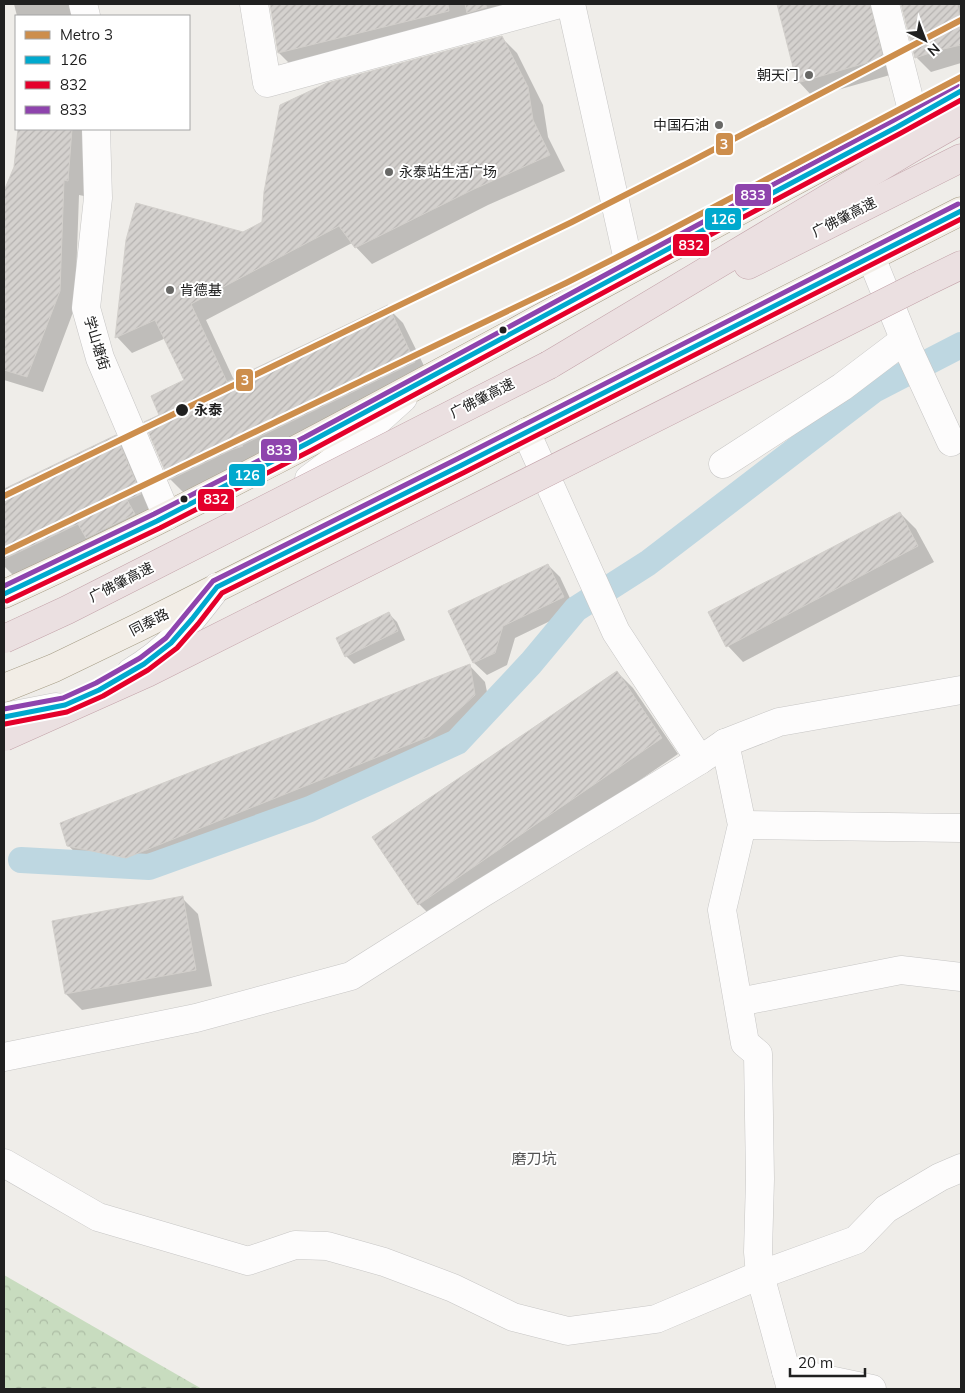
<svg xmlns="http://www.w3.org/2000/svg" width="965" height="1393" font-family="Mulish,'Noto Sans SC',sans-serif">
<defs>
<pattern id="forest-crowns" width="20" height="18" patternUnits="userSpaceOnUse" patternTransform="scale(1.25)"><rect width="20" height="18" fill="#c8dcbf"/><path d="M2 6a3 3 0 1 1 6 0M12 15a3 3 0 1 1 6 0" fill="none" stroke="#acbca4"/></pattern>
<pattern id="building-hatch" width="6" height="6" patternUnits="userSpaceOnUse" patternTransform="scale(1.25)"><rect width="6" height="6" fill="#d4d1ce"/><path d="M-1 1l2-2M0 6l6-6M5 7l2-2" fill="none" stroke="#b6b3b1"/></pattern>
</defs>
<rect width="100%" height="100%" fill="#efede9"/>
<polygon fill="url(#forest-crowns)" points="4,1275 202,1389 4,1389"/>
<g fill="#0003">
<polygon points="14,4 76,4 79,16 17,16"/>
<polygon points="271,4 547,4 295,69 279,53"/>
<polygon points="778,4 896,4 897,73 813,97 799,82"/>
<polygon points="902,4 961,4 961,63 931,72 916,57"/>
<polygon points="501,37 517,53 543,105 548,137 565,171 488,205 372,264 352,243 206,320 234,380 387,307 403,323 430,378 186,495 170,479 160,415 186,381 166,338 132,353 117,337 127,240 243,233 264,223"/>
<polygon points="20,129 89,129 84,196 79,195 75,307 43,392 4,380 4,194 15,167"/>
<polygon points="116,437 131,453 156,510 15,577 4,566 4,491"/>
<polygon points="900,513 916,529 934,562 743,662 728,646"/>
<polygon points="548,565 560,577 575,609 515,638 507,665 487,675 474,663 450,612"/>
<polygon points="389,614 397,622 405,640 354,664 346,656"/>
<polygon points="470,666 485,682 491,712 446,752 143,874 84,862 68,845"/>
<polygon points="617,672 633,688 678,754 435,920 419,904"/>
<polygon points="182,898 198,914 212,986 82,1010 66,994"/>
</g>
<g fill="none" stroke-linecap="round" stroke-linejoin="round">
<polyline stroke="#bed7e1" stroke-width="26" points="21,860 149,867 310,809 457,742 531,663 576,609 648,563 874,390 961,345"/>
</g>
<g fill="url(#building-hatch)" stroke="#d2cfcb">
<polygon points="270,4 448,4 449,11 278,53"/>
<polygon points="465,4 485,4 487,7 467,13"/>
<polygon points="777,4 870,4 883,58 797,83"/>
<polygon points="901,4 957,4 961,23 961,45 939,50 915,58"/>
<polygon points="502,36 528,87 533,120 550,155 472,190 355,248 339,226 191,304 227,382 388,305 415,362 242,445 243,446 231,450 169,480 144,422 159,415 151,396 184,380 155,320 115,338 126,240 136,203 243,232 262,222 264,192 280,105 327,83"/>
<polygon points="18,129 72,129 68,181 64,180 60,291 27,377 4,370 4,191 14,167"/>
<polygon points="116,435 141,494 127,500 135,514 86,538 78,524 4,559 4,489"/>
<polygon points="900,512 918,546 726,647 708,612"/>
<polygon points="548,564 564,597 503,626 495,653 473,663 448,611"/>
<polygon points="389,612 398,631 345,657 336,638"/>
<polygon points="470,664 475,695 430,736 126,858 67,846 60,823"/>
<polygon points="617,671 662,738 418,905 372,837"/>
<polygon points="183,896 196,970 65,994 52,921"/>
</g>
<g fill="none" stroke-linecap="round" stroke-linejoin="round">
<g stroke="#c7c6c5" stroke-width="29">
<g id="minor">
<polyline points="83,4 86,16"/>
<polyline points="254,4 267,83 560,4"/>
<polyline points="571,4 630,269"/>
<polyline points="885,4 914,118"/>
<polyline points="96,129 98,198 86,308 100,358 167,516"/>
<polyline points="871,257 909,351 951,442"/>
<polyline points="526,432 616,632 700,760"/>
<polyline points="723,464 842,387 904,340"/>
<polyline points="309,479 333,461 403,398"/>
<path d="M131,672c38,-22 60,-51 86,-85"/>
<polyline points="4,717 56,707"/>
<polyline points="725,743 742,825 722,910 745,1043 758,1054 760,1179 758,1252 760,1275 791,1389"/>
<polyline points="742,825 961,828"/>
<polyline points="739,1002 901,970 961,977"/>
<polyline points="4,1057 196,1018 351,976 481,894 700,760 725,743 779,722 961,690"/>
<polyline points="4,1163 98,1217 248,1261 295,1245 327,1246 384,1262 453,1288 513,1317 568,1331 656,1319 760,1275 856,1240 886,1209 940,1177 961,1168"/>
<polyline points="786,1371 872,1389"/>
</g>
</g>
<g stroke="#a59c85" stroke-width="29">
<g id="major">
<path d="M4,594c206,-94 404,-204 603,-312 75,-41 150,-81 225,-121 44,-23 87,-45 129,-70"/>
<polyline points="4,688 54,668 139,627 462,465 961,211"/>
</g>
</g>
<g stroke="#c3a2a9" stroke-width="29">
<g id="highway">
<polyline points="748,265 961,158"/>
<polyline points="922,284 961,265"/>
<polyline points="549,365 912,148 961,120"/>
</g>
</g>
<use href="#minor" stroke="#fdfcfc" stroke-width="28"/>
<use href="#major" stroke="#f2ede6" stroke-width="28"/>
<use href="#highway" stroke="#ebe0e1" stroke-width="28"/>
<g stroke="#c3a2a9" stroke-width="29" stroke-linecap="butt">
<g id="highway-bridge">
<polyline points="4,639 67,610 549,365"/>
<polyline points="4,737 147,673 922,284"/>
</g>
</g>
<use href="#highway-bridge" stroke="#ebe0e1" stroke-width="28"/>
<g stroke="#fff" stroke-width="9">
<g id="bus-1">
<polyline points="4,594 157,521 308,443 720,221 897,127 961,91"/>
<polyline points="4,717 65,705 99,690 144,664 171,643 192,619 217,587 462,465 961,211"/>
</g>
</g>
<g stroke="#fff" stroke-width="9">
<g id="bus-2">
<polyline points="7,601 160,528 312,450 723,228 901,133 961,100"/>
<polyline points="5,724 67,712 103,696 148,670 177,648 198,624 222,593 465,472 961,219"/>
</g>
</g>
<g stroke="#fff" stroke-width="9">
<g id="bus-3">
<polyline points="4,586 154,514 305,437 716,215 894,120 957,85"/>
<polyline points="4,709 63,698 96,683 140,658 166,638 213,581 459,458 958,204"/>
</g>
</g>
<use href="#bus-1" stroke="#00a9ce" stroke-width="5"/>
<use href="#bus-2" stroke="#e4002b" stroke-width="5"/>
<use href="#bus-3" stroke="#8e44ad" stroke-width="5"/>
<g stroke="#fff" stroke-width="10">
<g id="metro-1">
<polyline points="4,496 572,222 690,162 961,20"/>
<polyline points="4,552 566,283 657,237 961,77"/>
</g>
</g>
<use href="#metro-1" stroke="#cd8e4c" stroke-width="6"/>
</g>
<g fill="#686866" stroke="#fff" stroke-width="2">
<circle cx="809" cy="75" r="5"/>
<circle cx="719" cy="125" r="5"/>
<circle cx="389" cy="172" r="5"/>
<circle cx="170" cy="290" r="5"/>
</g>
<g fill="#202020" stroke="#fff" stroke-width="2">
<circle cx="503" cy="330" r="4.5"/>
<circle cx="182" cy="410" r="7"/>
<circle cx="184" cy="499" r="4.5"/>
</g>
<g text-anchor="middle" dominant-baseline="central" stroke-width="4" stroke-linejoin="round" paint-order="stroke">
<g font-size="14" fill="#202020" stroke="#fff" text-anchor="end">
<text x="799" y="75">朝天门</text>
<text x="709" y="125">中国石油</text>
<text x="399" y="172" text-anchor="start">永泰站生活广场</text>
<text x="180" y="290" text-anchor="start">肯德基</text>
</g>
<g font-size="14" fill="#202020" stroke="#fff">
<text transform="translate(844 217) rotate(-27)">广佛肇高速</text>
<text transform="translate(97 343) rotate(73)">学山塘街</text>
<text transform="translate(482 398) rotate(-27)">广佛肇高速</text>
<text transform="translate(121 582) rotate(-27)">广佛肇高速</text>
<text transform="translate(149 622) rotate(-27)">同泰路</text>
</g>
<g font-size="14" font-weight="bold" fill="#202020" stroke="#fff" text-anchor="start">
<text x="194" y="410">永泰</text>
</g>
<g font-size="15" fill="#535353" stroke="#fff">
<text x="534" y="1158">磨刀坑</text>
</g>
</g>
<g stroke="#fff" stroke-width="2">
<rect x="715" y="132" width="19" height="24" rx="5" fill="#cd8e4c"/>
<rect x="734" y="183" width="38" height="24" rx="5" fill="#8e44ad"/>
<rect x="704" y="207" width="38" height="24" rx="5" fill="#00a9ce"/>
<rect x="672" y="233" width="38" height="24" rx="5" fill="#e4002b"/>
<rect x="235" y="368" width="19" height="24" rx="5" fill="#cd8e4c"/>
<rect x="260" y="438" width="38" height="24" rx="5" fill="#8e44ad"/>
<rect x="228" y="463" width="38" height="24" rx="5" fill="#00a9ce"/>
<rect x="197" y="488" width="38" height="24" rx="5" fill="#e4002b"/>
</g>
<g font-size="14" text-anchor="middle" font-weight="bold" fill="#fff">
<text x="724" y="149">3</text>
<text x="753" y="200">833</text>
<text x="723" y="224">126</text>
<text x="691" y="250">832</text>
<text x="245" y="385">3</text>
<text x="279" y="455">833</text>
<text x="247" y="480">126</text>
<text x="216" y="504">832</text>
</g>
<rect width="965" height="1393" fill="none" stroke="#202020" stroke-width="10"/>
<rect x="15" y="15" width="175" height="115" fill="#ffffff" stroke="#a6a6a6"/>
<rect x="25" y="31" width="25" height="8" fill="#cd8e4c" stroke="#a6a6a6"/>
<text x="60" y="40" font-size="15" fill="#202020">Metro 3</text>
<rect x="25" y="56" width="25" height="8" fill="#00a9ce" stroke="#a6a6a6"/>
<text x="60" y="65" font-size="15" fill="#202020">126</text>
<rect x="25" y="81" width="25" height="8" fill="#e4002b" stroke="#a6a6a6"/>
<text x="60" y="90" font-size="15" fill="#202020">832</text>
<rect x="25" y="106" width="25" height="8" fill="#8e44ad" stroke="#a6a6a6"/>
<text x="60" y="115" font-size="15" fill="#202020">833</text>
<g transform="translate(925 40) rotate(138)" stroke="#ffffff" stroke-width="4" paint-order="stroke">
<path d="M0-4L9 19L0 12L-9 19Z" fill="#202020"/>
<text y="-8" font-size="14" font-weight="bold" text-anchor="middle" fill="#202020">N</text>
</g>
<path d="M790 1368v8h75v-8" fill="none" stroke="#202020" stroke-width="2.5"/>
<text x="798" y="1368" font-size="15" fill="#202020" stroke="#ffffff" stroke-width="4" paint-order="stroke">20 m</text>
</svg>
